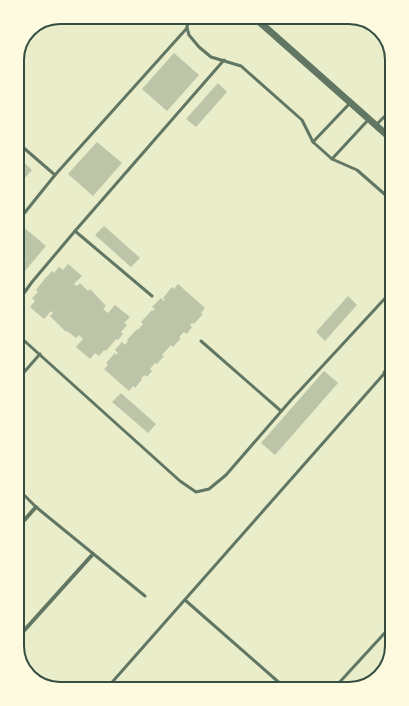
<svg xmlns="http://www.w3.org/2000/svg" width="409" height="706" font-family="'Noto Sans',sans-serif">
<rect width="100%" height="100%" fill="#e9edc9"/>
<g fill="#bcc5a7">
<polygon points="174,53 199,75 167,111 142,89"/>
<polygon points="218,83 227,92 196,127 186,119"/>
<polygon points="97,142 122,163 93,196 68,174"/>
<polygon points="18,157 32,170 24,179 18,174"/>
<polygon points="21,225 46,246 19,278 18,228"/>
<polygon points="104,226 140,258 131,267 95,235"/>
<polygon points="68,264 82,276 74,284 77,286 80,283 88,291 90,289 106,306 103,309 108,313 115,305 130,317 124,323 127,325 121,332 123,334 118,340 116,339 106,351 104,350 99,356 95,353 90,359 76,347 83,339 79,335 76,338 67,331 66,332 50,316 53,313 51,311 44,319 30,307 35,301 32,298 38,292 36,290 47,276 47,277 52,271 54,273 59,267 63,270"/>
<polygon points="178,284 205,308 201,313 203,314 194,324 192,323 190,325 192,327 187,334 184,332 179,337 181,338 173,347 171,345 162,355 164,356 157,364 155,363 150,369 152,371 147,377 145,375 141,378 142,379 135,388 133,386 129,391 104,369 108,365 106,363 115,353 116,355 118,353 115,350 122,342 125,345 128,341 127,340 137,329 138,330 143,324 141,322 152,310 153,311 155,309 152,307 161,298 164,301 165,300 163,298 172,287 174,289"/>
<polygon points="348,296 357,305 325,341 316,332"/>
<polygon points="324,371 338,383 275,455 261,443"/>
<polygon points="121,393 156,424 148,433 112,402"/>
</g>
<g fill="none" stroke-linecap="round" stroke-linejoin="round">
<g stroke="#617663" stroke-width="3">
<polyline points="188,17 187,28 189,35 199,47 211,57 241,66 302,120 313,142 332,159 357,170 389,198"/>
<polyline points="376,125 388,113"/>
<polyline points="313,142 351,102"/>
<polyline points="18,143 55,175"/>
<polyline points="332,159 369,119"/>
<polyline points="18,221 55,175 187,28"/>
<polyline points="75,231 152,296"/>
<polyline points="19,300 32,282 75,231 224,60"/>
<polyline points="19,336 180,481 196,492 209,489 226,475 291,400 389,294"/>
<polyline points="201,341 281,411"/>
<polyline points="384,372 390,378"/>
<polyline points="19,378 40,354"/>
<polyline points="20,491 36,507 145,596"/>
<polyline points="185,600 283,686"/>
<polyline points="337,685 392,625"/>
<polyline points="107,688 390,367"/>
</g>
<g stroke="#617663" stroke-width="4">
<polyline points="20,525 36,507"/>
<polyline points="21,634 93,554"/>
</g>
<polyline stroke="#617663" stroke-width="7" points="254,17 388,136"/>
</g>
<path d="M0 0H409V706H0ZM60 24H349A36 36 0 0 1 385 60V646A36 36 0 0 1 349 682H60A36 36 0 0 1 24 646V60A36 36 0 0 1 60 24Z" fill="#fefae0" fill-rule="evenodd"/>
<path fill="none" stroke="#344e41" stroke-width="2" d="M60 24H349A36 36 0 0 1 385 60V646A36 36 0 0 1 349 682H60A36 36 0 0 1 24 646V60A36 36 0 0 1 60 24Z"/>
</svg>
